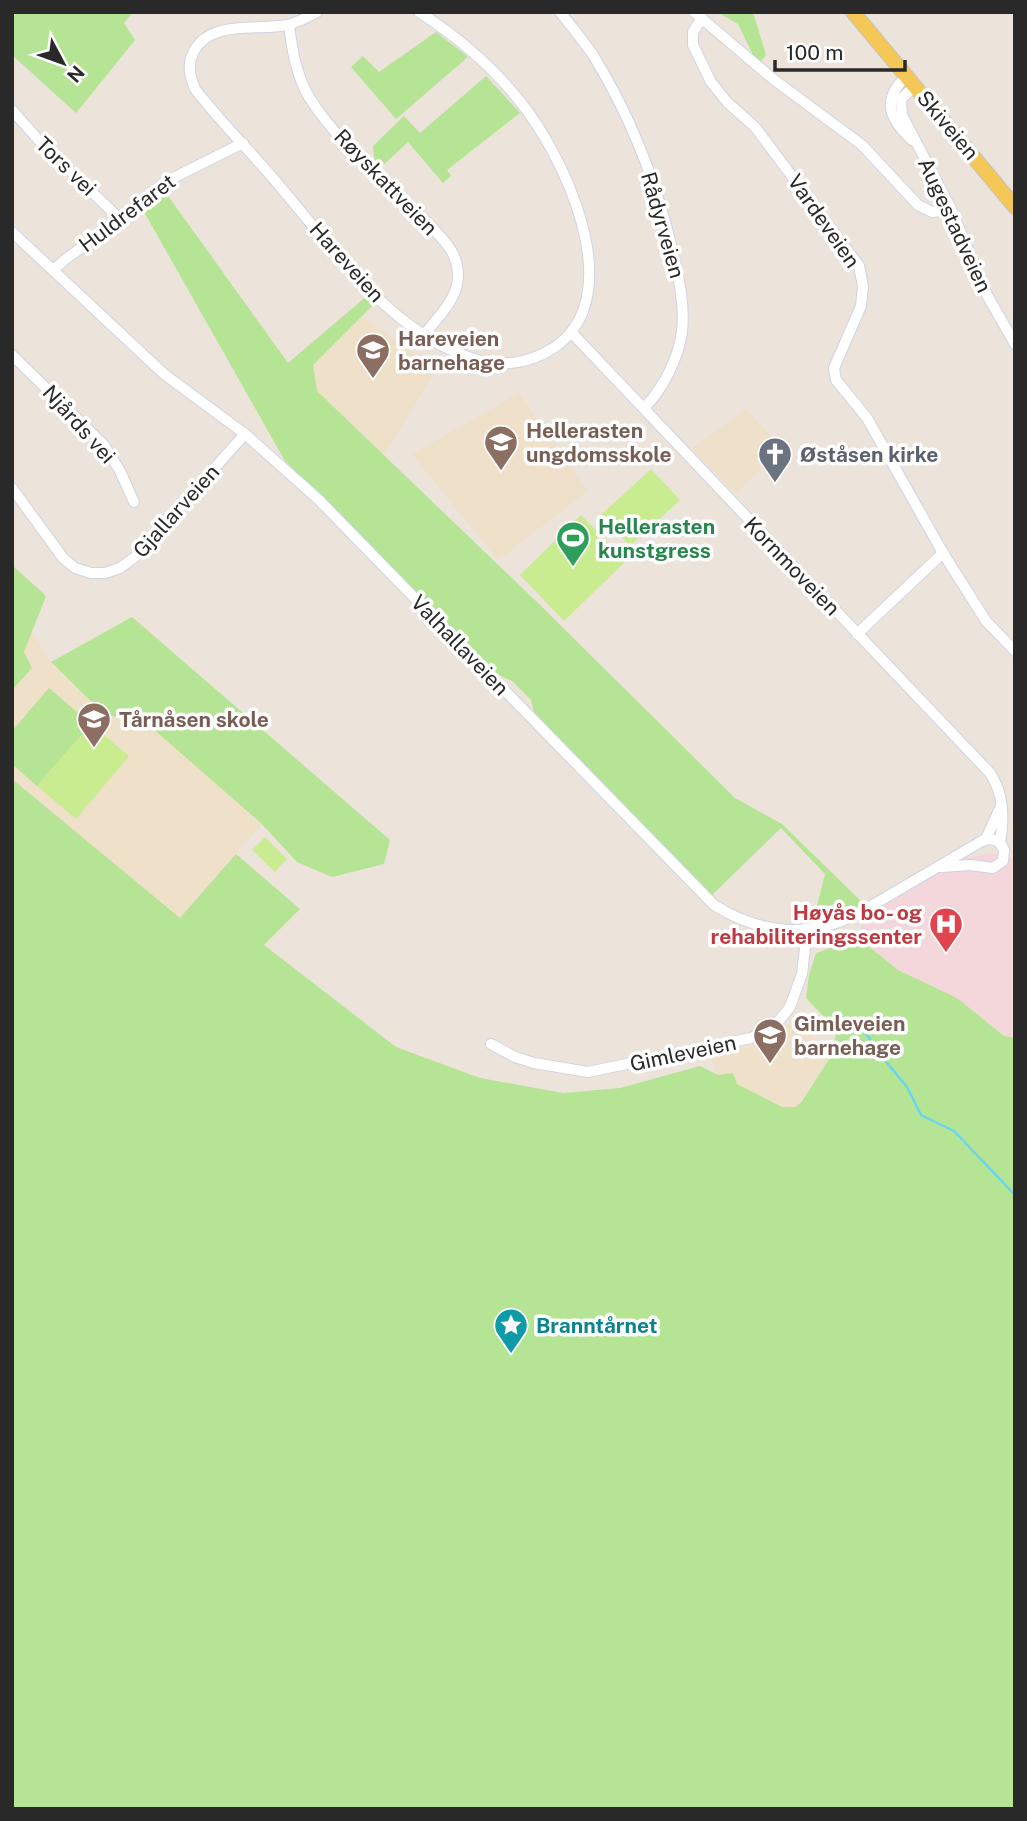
<svg xmlns="http://www.w3.org/2000/svg" width="1027" height="1821" font-family="'Public Sans',sans-serif">
<rect width="100%" height="100%" fill="#ece3da"/>
<g fill="#eee0c9">
<polygon points="362,316 437,369 384,455 317,391 313,365"/>
<polygon points="519,393 588,491 498,560 412,454"/>
<polygon points="746,409 786,452 766,471 762,468 735,493 692,448"/>
<polygon points="32,632 51,662 105,715 143,720 262,824 180,918 12,779 12,690 32,668 24,652"/>
<polygon points="797,1016 830,1058 796,1107 782,1107 718,1075 710,1056 752,1046 782,1029"/>
</g>
<polygon fill="#f3d7da" points="990,853 1015,859 1015,1038 1005,1036 957,998 898,970 858,938 867,907 950,861"/>
<g fill="#b4e494">
<polygon points="12,12 133,12 124,23 135,40 76,113 12,55"/>
<polygon points="717,12 753,12 766,55 761,61 754,57 738,24"/>
<polygon points="436,32 468,57 396,119 351,67 363,56 379,72"/>
<polygon points="486,76 520,113 447,170 451,176 443,183 408,142 379,169 375,165 373,146 404,116 420,133"/>
<polygon points="161,186 288,363 368,295 374,304 313,365 317,391 540,605 735,798 782,824 867,907 843,916 813,922 825,874 781,828 712,895 534,712 531,700 512,681 499,675 476,653 285,461 139,203"/>
<polygon points="12,565 46,596 24,652 32,668 12,690"/>
<polygon points="132,617 390,840 384,864 332,877 297,862 262,824 143,720 105,715 51,662"/>
<polygon points="49,688 91,724 37,786 12,764 12,731"/>
<polygon points="12,779 180,918 236,854 300,909 264,945 396,1047 480,1078 563,1093 620,1088 700,1066 718,1075 733,1073 737,1084 782,1107 796,1107 802,1101 830,1058 837,1030 806,998 809,975 816,953 858,938 898,970 957,998 1004,1036 1015,1038 1015,1809 12,1809"/>
</g>
<g fill="#caec90">
<polygon points="651,469 680,500 630,546 601,515"/>
<polygon points="581,515 626,561 564,621 520,575"/>
<polygon points="91,724 129,756 76,819 37,786"/>
<polygon points="265,837 287,859 275,872 252,850"/>
</g>
<g fill="none" stroke-linecap="round" stroke-linejoin="round">
<polyline stroke="#69d5f2" stroke-width="2.5" points="841,1017 852,1020 863,1029 879,1053 907,1087 921,1115 954,1131 1015,1195"/>
<g stroke="#cfd4e3" stroke-width="12">
<g id="minor">
<path d="M317,12c-9,5 -20,11 -30,13 -30,6 -78,-6 -94,28 -6,12 -3,24 2,36 24,31 52,59 77,88 57,66 116,155 202,182 28,9 57,4 81,-12 76,-53 8,-194 -37,-248 -28,-35 -62,-63 -99,-87"/>
<path d="M560,12c11,14 23,28 33,43 37,60 64,129 80,198 6,25 12,53 9,79 -4,27 -19,57 -38,76"/>
<polyline points="694,12 773,79 862,145 918,205 932,212 943,211 950,207"/>
<polyline points="702,18 693,32 693,45 711,82 727,102 755,127 859,266 863,286 861,306 834,368 836,380 867,418 943,553 986,621 1015,651"/>
<path d="M289,25c3,24 7,50 20,72 26,42 67,75 102,110 14,13 29,27 40,43 4,7 7,17 7,26 0,23 -21,42 -34,59"/>
<path d="M907,76c-26,23 -18,43 5,64"/>
<polyline points="915,86 901,99 902,115 950,207 987,295 1015,344"/>
<polyline points="12,110 43,145 121,220"/>
<path d="M12,232l152,142 81,60 73,65 396,406c46,29 96,34 145,8l123,-72c10,-4 18,-1 22,9l-1,11 -10,7 -23,-3 -29,2"/>
<polyline points="53,270 67,258 128,214 163,183 243,143"/>
<path d="M571,332l419,441c14,21 14,45 10,70"/>
<polyline points="12,355 104,445 120,471 134,502"/>
<polyline points="12,488 63,558 75,568 91,573 105,573 120,568 135,557 245,434"/>
<polyline points="857,634 943,553"/>
<polyline points="986,839 1000,808"/>
<polyline points="491,1044 515,1057 534,1063 588,1072 751,1038 777,1023 790,1007 802,974 807,931"/>
</g>
</g>
<g stroke="#c3c3c3" stroke-width="16">
<polyline id="major" points="853,12 1015,207"/>
</g>
<use href="#minor" stroke="#fff" stroke-width="10"/>
<use href="#major" stroke="#f4c757" stroke-width="14"/>
</g>
<defs>
<g id="school-pin" transform="scale(1.75)"><path d="M0 17L-7.5 6A9.5 9.5 0 1 1 7.5 6Z" fill="#8d6e63" stroke="#fff"/><path d="M0-5L7-2L0 1L-7-2ZM-4 1L0 2.5L4 1V4Q0 6-4 4Z" fill="#fff"/></g>
<g id="church-pin" transform="scale(1.75)"><path d="M0 17L-7.5 6A9.5 9.5 0 1 1 7.5 6Z" fill="#6b7280" stroke="#fff"/><path d="M-1.2-6h2.4v3.5h3.3v2.4h-3.3V6h-2.4V-.1h-3.3v-2.4h3.3Z" fill="#fff"/></g>
<g id="stadium-pin" transform="scale(1.75)"><path d="M0 17L-7.5 6A9.5 9.5 0 1 1 7.5 6Z" fill="#2e9e5b" stroke="#fff"/><path d="M0-5a6.5 5 0 1 0 0 10a6.5 5 0 1 0 0-10ZM-3.5-1.8h7v3.6h-7Z" fill="#fff"/></g>
<g id="hospital-pin" transform="scale(1.75)"><path d="M0 17L-7.5 6A9.5 9.5 0 1 1 7.5 6Z" fill="#e0444e" stroke="#fff"/><path d="M-5-5h3v3.5h4V-5h3V5h-3V1.5h-4V5h-3Z" fill="#fff"/></g>
<g id="sight-pin" transform="scale(1.75)"><path d="M0 17L-7.5 6A9.5 9.5 0 1 1 7.5 6Z" fill="#0f9aa8" stroke="#fff"/><path d="M0-6L1.8-2.2L6-1.7L2.9 1.2L3.7 5.4L0 3.3L-3.7 5.4L-2.9 1.2L-6-1.7L-1.8-2.2Z" fill="#fff"/></g>
</defs>
<g fill-rule="evenodd">
<use href="#school-pin" x="373" y="350"/>
<use href="#school-pin" x="501" y="442"/>
<use href="#church-pin" x="775" y="454"/>
<use href="#stadium-pin" x="573" y="538"/>
<use href="#school-pin" x="94" y="719"/>
<use href="#hospital-pin" x="946" y="924"/>
<use href="#school-pin" x="770" y="1035"/>
<use href="#sight-pin" x="511" y="1325"/>
</g>
<g text-anchor="middle" dominant-baseline="central" stroke-width="7" stroke-linejoin="round" paint-order="stroke">
<g font-size="21" fill="#292929" stroke="#fff">
<text transform="translate(948 125) rotate(50)">Skiveien</text>
<text transform="translate(66 166) rotate(44)">Tors vei</text>
<text transform="translate(386 182) rotate(46)">Røyskattveien</text>
<text transform="translate(127 213) rotate(-37)">Huldrefaret</text>
<text transform="translate(824 221) rotate(55)">Vardeveien</text>
<text transform="translate(663 225) rotate(74)">Rådyrveien</text>
<text transform="translate(955 225) rotate(65)">Augestadveien</text>
<text transform="translate(347 262) rotate(48)">Hareveien</text>
<text transform="translate(79 424) rotate(48)">Njårds vei</text>
<text transform="translate(176 511) rotate(-48)">Gjallarveien</text>
<text transform="translate(792 566) rotate(46)">Kornmoveien</text>
<text transform="translate(460 645) rotate(46)">Valhallaveien</text>
<text transform="translate(683 1053) rotate(-12)">Gimleveien</text>
</g>
<g font-size="21" font-weight="bold" fill="#785e54" stroke="#fff" text-anchor="start">
<text x="398" y="338">Hareveien<tspan x="398" dy="24">barnehage</tspan></text>
<text x="526" y="430">Hellerasten<tspan x="526" dy="24">ungdomsskole</tspan></text>
<text x="119" y="719">Tårnåsen skole</text>
<text x="794" y="1023">Gimleveien<tspan x="794" dy="24">barnehage</tspan></text>
</g>
<g font-size="21" font-weight="bold" fill="#5b616d" stroke="#fff" text-anchor="start">
<text x="800" y="454">Øståsen kirke</text>
</g>
<g font-size="21" font-weight="bold" fill="#27864d" stroke="#fff" text-anchor="start">
<text x="598" y="526">Hellerasten<tspan x="598" dy="24">kunstgress</tspan></text>
</g>
<g font-size="21" font-weight="bold" fill="#be3a42" stroke="#fff" text-anchor="end">
<text x="922" y="912">Høyås bo- og<tspan x="922" dy="24">rehabiliteringssenter</tspan></text>
</g>
<g font-size="21" font-weight="bold" fill="#0d838f" stroke="#fff" text-anchor="start">
<text x="536" y="1325">Branntårnet</text>
</g>
</g>
<rect width="1027" height="1821" fill="none" stroke="#292929" stroke-width="28"/>
<g transform="translate(63 63) rotate(131)" stroke="#ffffff" stroke-width="5" paint-order="stroke">
<path d="M0-5L12 26L0 18L-12 26Z" fill="#292929"/>
<text y="-10" font-size="19" font-weight="bold" text-anchor="middle" fill="#292929">N</text>
</g>
<path d="M775 60v10h130v-10" fill="none" stroke="#292929" stroke-width="3.5"/>
<text x="786" y="60" font-size="21" fill="#292929" stroke="#ffffff" stroke-width="5" paint-order="stroke">100 m</text>
</svg>
